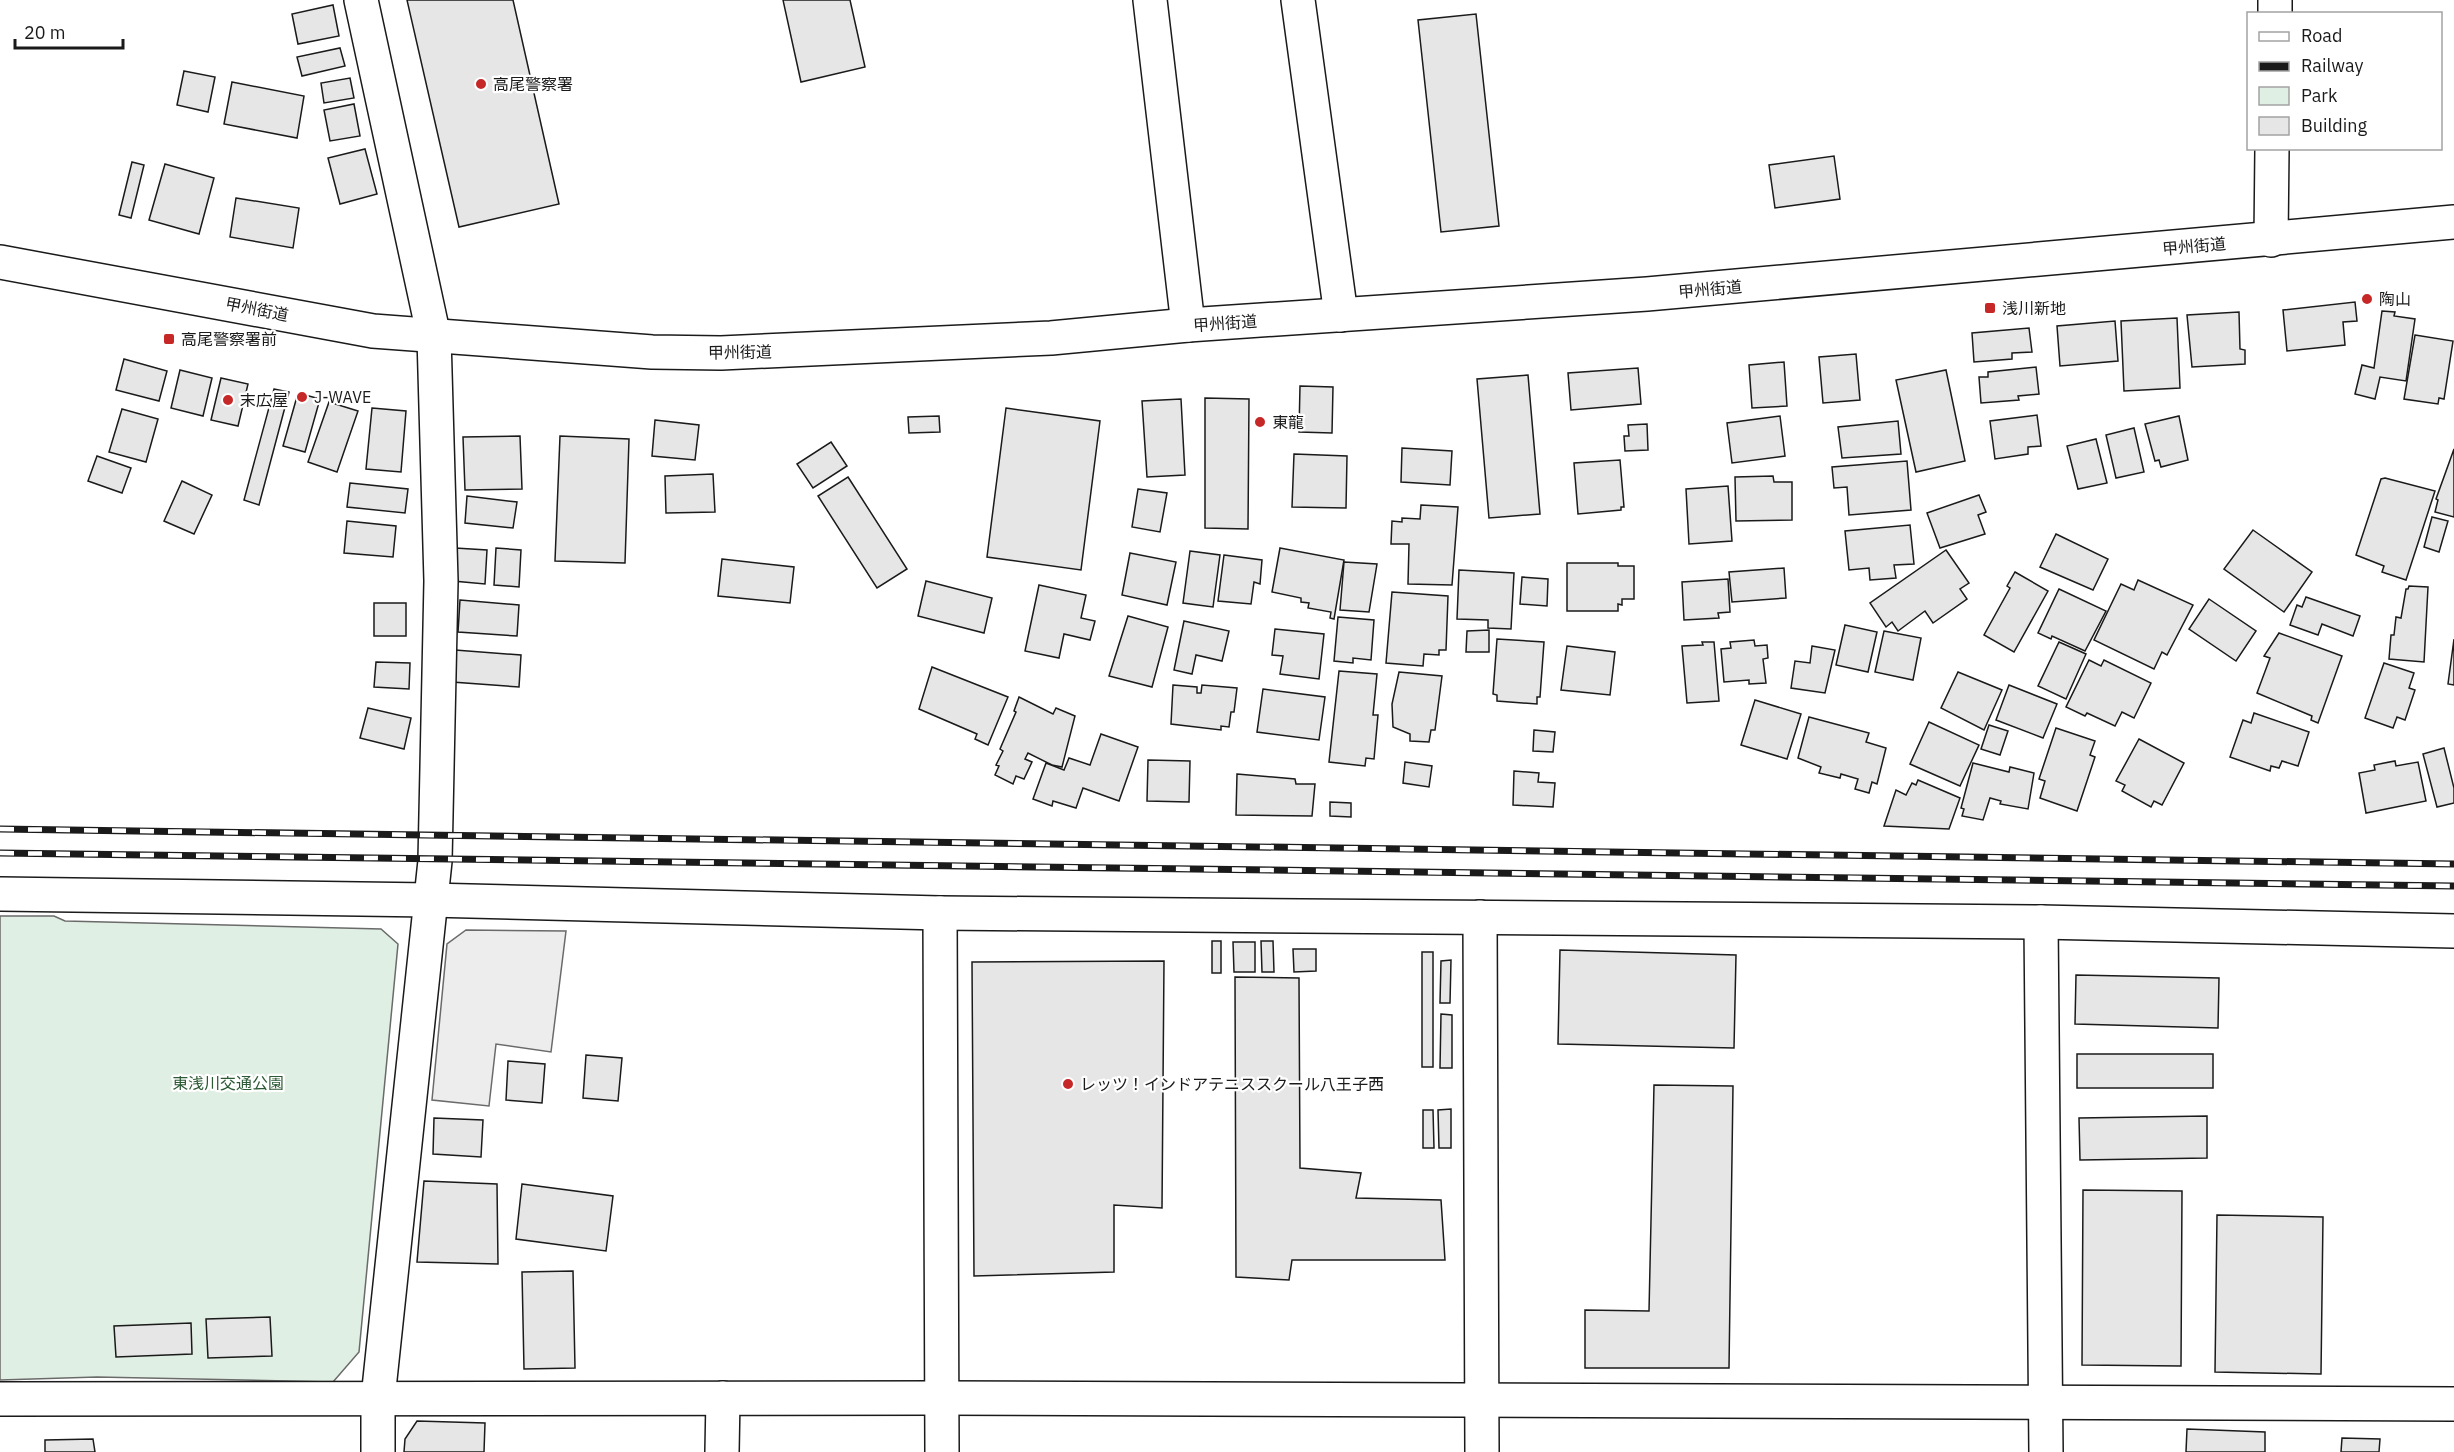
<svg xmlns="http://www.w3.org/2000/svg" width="2454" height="1452" font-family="'IBM Plex Sans','Noto Sans JP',sans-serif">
<rect width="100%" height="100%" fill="#fff"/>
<polygon fill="#e0efe3" stroke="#6a6a6a" stroke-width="1.5" points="0,916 54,916 65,921 381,929 398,944 359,1352 333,1382 97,1377 0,1380"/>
<polygon fill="#ededed" stroke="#6a6a6a" stroke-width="1.5" points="466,930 566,931 551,1052 496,1044 489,1106 432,1100 447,944"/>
<g fill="#e6e6e6" stroke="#1a1a1a" stroke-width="1.5">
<polygon points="407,0 513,0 559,204 459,227"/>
<polygon points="783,0 850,0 865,67 801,82"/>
<polygon points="333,5 339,36 298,44 292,14"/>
<polygon points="1476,14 1499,226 1441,232 1418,20"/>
<polygon points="340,48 345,66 302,76 297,57"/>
<polygon points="184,71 215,77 208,112 177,105"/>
<polygon points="350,78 354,98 324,103 321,83"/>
<polygon points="232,82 304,96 297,138 224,124"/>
<polygon points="354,104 360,136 330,141 324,110"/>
<polygon points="365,149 377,194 340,204 328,158"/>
<polygon points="1834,156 1840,199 1775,208 1769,165"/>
<polygon points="132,162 144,165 131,218 119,215"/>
<polygon points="165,164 214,178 199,234 149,220"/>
<polygon points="236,198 299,208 293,248 230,237"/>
<polygon points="2355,302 2357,321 2343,322 2345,345 2287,351 2283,310"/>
<polygon points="2382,311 2395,312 2394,316 2415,319 2406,381 2380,377 2375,399 2355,394 2362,365 2374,368"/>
<polygon points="2239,312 2240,349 2245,350 2245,364 2192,367 2187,315"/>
<polygon points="2177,318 2180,388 2124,391 2121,321"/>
<polygon points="2115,321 2118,361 2060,366 2057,326"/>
<polygon points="2029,328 2032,352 2012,353 2012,359 1974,362 1972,333"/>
<polygon points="2415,335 2453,341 2444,399 2439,398 2438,404 2404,399"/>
<polygon points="1856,354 1860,400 1823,403 1819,357"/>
<polygon points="124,359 167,371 159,401 116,390"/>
<polygon points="1784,362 1787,406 1752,408 1749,365"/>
<polygon points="2036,367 2039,394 2018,396 2019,400 1981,403 1979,377 1988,377 1988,372"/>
<polygon points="1638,368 1641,404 1571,410 1568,373"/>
<polygon points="180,370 212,378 203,416 171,408"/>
<polygon points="1946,370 1965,461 1916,472 1896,380"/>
<polygon points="1528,375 1540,514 1489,518 1477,379"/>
<polygon points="221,378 248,384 238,426 211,420"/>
<polygon points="1300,386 1333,387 1332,433 1299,432"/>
<polygon points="274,389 289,392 259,505 244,500"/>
<polygon points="298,393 320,399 305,452 283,446"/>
<polygon points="1205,398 1249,399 1248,529 1205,528"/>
<polygon points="1181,399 1185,475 1147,477 1142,401"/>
<polygon points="329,402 358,411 337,472 308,462"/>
<polygon points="372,408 406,411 401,472 366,469"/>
<polygon points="1006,408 1100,421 1081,570 987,557"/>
<polygon points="122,409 158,419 146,462 109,452"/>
<polygon points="2037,415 2041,446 2028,447 2028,454 1995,459 1990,421"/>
<polygon points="939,416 940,432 909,433 908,417"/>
<polygon points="1780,416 1785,456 1732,463 1727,423"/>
<polygon points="2179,416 2188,460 2161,467 2159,460 2155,461 2145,424"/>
<polygon points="655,420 699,425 695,460 652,456"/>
<polygon points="1898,421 1901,454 1842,458 1838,427"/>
<polygon points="1647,424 1648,450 1625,451 1624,436 1629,436 1628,425"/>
<polygon points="2134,428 2144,472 2116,478 2106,435"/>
<polygon points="520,436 522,489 465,490 463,437"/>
<polygon points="560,436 629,439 625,563 555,561"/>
<polygon points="2096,439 2107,483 2078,489 2067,446"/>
<polygon points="831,442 847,466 813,488 797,464"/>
<polygon points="1402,448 1452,451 1450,485 1401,482"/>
<polygon points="2454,449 2454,517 2435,512 2438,500 2436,499"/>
<polygon points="1294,454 1347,456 1346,508 1292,507"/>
<polygon points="97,456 131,468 122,493 88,481"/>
<polygon points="1620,460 1624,507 1621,507 1621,510 1578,514 1574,463"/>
<polygon points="1907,461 1911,510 1849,515 1847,487 1834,488 1832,467"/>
<polygon points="713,474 715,512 666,513 665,476"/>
<polygon points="1773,476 1774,482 1792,482 1792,520 1736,521 1735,477"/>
<polygon points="848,477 907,569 877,588 818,496"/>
<polygon points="2385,478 2435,491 2406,580 2382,572 2384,566 2356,555 2381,479"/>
<polygon points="182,481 212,495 194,534 164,521"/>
<polygon points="350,483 408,489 405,513 347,507"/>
<polygon points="1728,486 1732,541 1689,544 1686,489"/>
<polygon points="1138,489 1167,493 1160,532 1132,527"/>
<polygon points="1979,495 1986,512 1978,515 1985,534 1940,548 1927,513"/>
<polygon points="467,496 517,502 513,528 465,523"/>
<polygon points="1421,505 1458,507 1452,585 1408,584 1409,544 1391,544 1392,521 1402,522 1402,518 1420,519"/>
<polygon points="2432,517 2448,521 2439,552 2424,547"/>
<polygon points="347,521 396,526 393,557 344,553"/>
<polygon points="1910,525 1914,564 1894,565 1896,578 1870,580 1869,568 1849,570 1845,531"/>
<polygon points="2253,530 2312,572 2284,612 2224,569"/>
<polygon points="2056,534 2108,559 2093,590 2040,567"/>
<polygon points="455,548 487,550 485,584 453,581"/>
<polygon points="496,548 521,550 519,587 494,585"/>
<polygon points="1280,548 1344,560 1334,619 1330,618 1331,612 1308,608 1309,603 1301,602 1301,598 1272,592"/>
<polygon points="1946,550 1969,583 1960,589 1967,599 1933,623 1925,611 1898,631 1892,622 1886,627 1870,603"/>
<polygon points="1190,551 1220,555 1213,607 1183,603"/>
<polygon points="1130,553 1176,562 1167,605 1122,595"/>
<polygon points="1224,555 1262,560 1260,584 1254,582 1251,604 1218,601"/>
<polygon points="722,559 794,567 790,603 718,596"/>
<polygon points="1344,562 1377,564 1369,612 1340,610"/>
<polygon points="1567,563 1618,563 1618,566 1634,566 1634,599 1622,599 1622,605 1618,604 1618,611 1567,611"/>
<polygon points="1784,568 1786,598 1732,602 1729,572"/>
<polygon points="1459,570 1514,573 1511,629 1488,628 1488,620 1457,619"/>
<polygon points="2015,572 2048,591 2014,652 1984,635 2010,588 2007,586"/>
<polygon points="1522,577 1548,579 1547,606 1520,604"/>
<polygon points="1728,579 1730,612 1718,613 1719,618 1684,620 1682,582"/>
<polygon points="2138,580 2193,605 2167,655 2162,652 2154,669 2094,640 2121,584 2134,590"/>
<polygon points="926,581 992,598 984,633 918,616"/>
<polygon points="1039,585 1086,595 1081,618 1095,621 1090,640 1064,634 1059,658 1025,651"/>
<polygon points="2409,586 2428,587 2424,662 2389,659 2391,635 2394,635 2396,617 2401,618 2406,589 2408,589"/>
<polygon points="2059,589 2106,611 2085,651 2052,636 2051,639 2038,633"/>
<polygon points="1392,592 1448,596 1446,650 1439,650 1439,655 1424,654 1423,666 1386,663"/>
<polygon points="2306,597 2360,616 2353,636 2322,624 2318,635 2290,625 2297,605 2302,607"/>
<polygon points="2209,599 2256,631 2236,661 2189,629"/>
<polygon points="460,600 519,605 517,636 458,632"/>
<rect x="374" y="603" width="32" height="33"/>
<polygon points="1128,616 1168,627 1152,687 1109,676"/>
<polygon points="1338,617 1374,620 1371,660 1353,658 1353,663 1334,661"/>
<polygon points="1184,621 1229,631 1222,661 1196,655 1192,674 1174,670"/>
<polygon points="1845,625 1877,632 1868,672 1836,665"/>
<polygon points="1275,629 1324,634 1319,679 1280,674 1283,656 1272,655"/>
<polygon points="1489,630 1489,652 1466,652 1467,631"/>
<polygon points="1884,631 1921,638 1913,680 1875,672"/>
<polygon points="2279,633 2342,656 2318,723 2311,720 2312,716 2257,693 2270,658 2264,656"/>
<polygon points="1497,639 1544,642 1540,697 1537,697 1537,704 1497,701 1497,695 1493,694"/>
<polygon points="2454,639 2454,685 2448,684"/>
<polygon points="1754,640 1755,646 1767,645 1768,658 1763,659 1766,683 1749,684 1749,680 1724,682 1721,649 1731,648 1730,642"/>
<polygon points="1702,642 1714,642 1719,701 1687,703 1682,646 1703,645"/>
<polygon points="2059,642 2086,654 2066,699 2038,686"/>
<polygon points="1567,646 1615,652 1610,695 1561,690"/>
<polygon points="1812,646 1835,650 1825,693 1791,688 1795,661 1810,663"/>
<polygon points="455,650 521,655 519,687 452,682"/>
<polygon points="2089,660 2101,666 2104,660 2151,683 2134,718 2122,712 2115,726 2087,713 2085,716 2066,707"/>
<polygon points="376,662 410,663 409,689 374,687"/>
<polygon points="2384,663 2414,673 2409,688 2415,690 2405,720 2397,717 2393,728 2365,718"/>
<polygon points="932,667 1008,697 988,745 975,739 977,734 919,709"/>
<polygon points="1339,671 1377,674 1373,715 1378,715 1374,759 1366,758 1365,766 1329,762"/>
<polygon points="1399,672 1442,676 1435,730 1431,730 1429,742 1410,741 1410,734 1393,727 1392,704"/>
<polygon points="1958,672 2002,690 1984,730 1941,708"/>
<polygon points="1173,685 1197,687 1197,693 1201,693 1202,685 1237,688 1234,712 1231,712 1229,727 1221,726 1221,730 1171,724"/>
<polygon points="2009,685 2057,704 2043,738 1996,720"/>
<polygon points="1263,689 1325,697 1319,740 1257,732"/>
<polygon points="1019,697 1053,714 1056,708 1075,716 1062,767 1052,765 1028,753 1025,759 1032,762 1024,779 1016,776 1013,784 995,775 999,766 996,765 1003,751 1000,749 1016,712 1014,711"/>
<polygon points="1755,700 1801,714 1787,759 1741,745"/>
<polygon points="368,708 411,718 404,749 360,738"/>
<polygon points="2254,713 2309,732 2298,766 2282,761 2279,768 2271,766 2270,771 2230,757 2243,720 2251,723"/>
<polygon points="1809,717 1869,733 1866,742 1886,748 1877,784 1872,782 1869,793 1855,789 1858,779 1841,774 1840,778 1819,773 1821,767 1798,758"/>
<polygon points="1929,722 1979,745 1960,786 1910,764"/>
<polygon points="1989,725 2008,731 2000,755 1981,749"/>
<polygon points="2056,728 2095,741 2090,755 2095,757 2077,811 2040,798 2045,781 2039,779"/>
<polygon points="1534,730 1555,732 1553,752 1533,751"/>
<polygon points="1101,734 1138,747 1119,801 1083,788 1076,808 1053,801 1052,806 1033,799 1046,763 1064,770 1069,758 1090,765"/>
<polygon points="2139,739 2184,763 2162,805 2154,801 2151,807 2122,791 2125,785 2116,781"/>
<polygon points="2444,748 2454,788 2454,803 2437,807 2423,754"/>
<polygon points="1148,760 1190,761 1189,802 1147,801"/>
<polygon points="2395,761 2396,766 2418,762 2426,801 2366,813 2359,773 2375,770 2374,765"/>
<polygon points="1405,762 1432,766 1429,787 1403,783"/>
<polygon points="1973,763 2009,772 2010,767 2034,773 2028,809 2000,804 2001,801 1990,798 1983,820 1962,816 1964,809 1961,808"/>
<polygon points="1514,771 1539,773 1538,782 1555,783 1553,807 1513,805"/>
<polygon points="1237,774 1295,779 1296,784 1315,784 1312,816 1236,815"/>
<polygon points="1918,780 1960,798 1949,829 1884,826 1896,790 1906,795 1912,783 1916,785"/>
<polygon points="1330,802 1351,803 1351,817 1330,816"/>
<rect x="1212" y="941" width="9" height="32"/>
<polygon points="1261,941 1273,941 1274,972 1262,972"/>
<polygon points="1233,942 1255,942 1255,972 1234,972"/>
<polygon points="1293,949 1316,949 1316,971 1294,972"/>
<polygon points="1560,950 1736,955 1734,1048 1558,1044"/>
<rect x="1422" y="952" width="11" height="115"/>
<polygon points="1451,960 1450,1003 1440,1003 1441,961"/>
<polygon points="1164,961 1162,1208 1114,1205 1114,1272 974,1276 972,962"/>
<polygon points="2076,975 2219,978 2218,1028 2075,1024"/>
<polygon points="1235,977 1299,978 1300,1168 1361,1173 1356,1198 1441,1200 1445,1260 1292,1260 1289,1280 1236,1277"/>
<polygon points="1441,1014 1452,1015 1452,1068 1440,1068"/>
<rect x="2077" y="1054" width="136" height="34"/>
<polygon points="586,1055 622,1058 618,1101 583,1098"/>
<polygon points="508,1061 545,1064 542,1103 506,1100"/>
<polygon points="1654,1085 1733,1086 1729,1368 1585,1368 1585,1310 1649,1311"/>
<polygon points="1451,1109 1451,1148 1439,1148 1438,1110"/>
<polygon points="1423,1110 1433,1110 1434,1148 1423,1148"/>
<polygon points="2207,1116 2207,1158 2080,1160 2079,1118"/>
<polygon points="434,1118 483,1120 481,1157 433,1154"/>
<polygon points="424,1181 497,1184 498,1264 417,1262"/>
<polygon points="522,1184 613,1196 606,1251 516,1239"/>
<polygon points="2083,1190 2182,1191 2181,1366 2082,1365"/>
<polygon points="2217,1215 2323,1217 2321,1374 2215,1372"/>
<polygon points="573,1271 575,1368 524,1369 522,1272"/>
<polygon points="270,1317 272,1356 208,1358 206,1319"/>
<polygon points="191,1323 192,1354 116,1357 114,1326"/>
<polygon points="417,1421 485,1423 484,1452 404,1452 405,1439"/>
<polygon points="2187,1429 2265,1432 2265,1452 2186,1452"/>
<polygon points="2342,1438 2380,1439 2379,1452 2341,1452"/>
<polygon points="93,1439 95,1452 45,1452 45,1440"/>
</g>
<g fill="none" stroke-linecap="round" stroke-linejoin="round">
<g stroke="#1a1a1a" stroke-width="36">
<g id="minor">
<polyline points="361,0 434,337 441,581 435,861 378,1398 378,1452"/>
<polyline points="1150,0 1188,325"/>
<polyline points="1298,0 1341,315"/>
<polyline points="2275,14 2275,0"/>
<polyline points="2271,240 2272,148"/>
<polyline points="0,894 430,900 940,913 2041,922 2454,931"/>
<polyline points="940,913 942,1452"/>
<polyline points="1480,917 1482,1452"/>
<polyline points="2041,922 2046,1452"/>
<polyline points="0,1399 942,1398 2454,1404"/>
<polyline points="722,1452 723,1398"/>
</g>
</g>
<g stroke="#1a1a1a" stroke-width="36">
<polyline id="trunk" points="0,262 373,331 652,352 721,353 1051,338 1188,325 1647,294 2454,222"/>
</g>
<use href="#minor" stroke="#fff" stroke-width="33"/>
<use href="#trunk" stroke="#fff" stroke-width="33"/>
<g stroke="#1a1a1a" stroke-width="7">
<g id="rail">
<polyline points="0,829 2454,864"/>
<polyline points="0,853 2454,886"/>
</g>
</g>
<use href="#rail" stroke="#fff" stroke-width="4.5" stroke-dasharray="14" stroke-linecap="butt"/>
</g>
<g fill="#c62828" stroke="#fff" stroke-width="2">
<circle cx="481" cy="84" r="6"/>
<circle cx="2367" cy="299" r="6"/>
<rect x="1984" y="302" width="12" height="12" rx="3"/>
<rect x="163" y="333" width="12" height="12" rx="3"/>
<circle cx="302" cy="397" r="6"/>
<circle cx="228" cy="400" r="6"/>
<circle cx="1260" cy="422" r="6"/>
<circle cx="1068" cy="1084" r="6"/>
</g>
<g text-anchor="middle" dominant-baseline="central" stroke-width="4.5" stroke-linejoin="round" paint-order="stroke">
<g font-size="16" fill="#1a1a1a" stroke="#fff" text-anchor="start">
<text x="493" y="84">高尾警察署</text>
<text x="2379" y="299">陶山</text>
<text x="2002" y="308">浅川新地</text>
<text x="181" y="339">高尾警察署前</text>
<text x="314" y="397">J-WAVE</text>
<text x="240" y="400">末広屋</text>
<text x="1272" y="422">東龍</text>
<text x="1080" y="1084">レッツ！インドアテニススクール八王子西</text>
</g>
<g font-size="16" fill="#1a1a1a" stroke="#fff">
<text transform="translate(2194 246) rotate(-5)">甲州街道</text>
<text transform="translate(1710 289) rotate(-5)">甲州街道</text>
<text transform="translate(257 309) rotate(11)">甲州街道</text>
<text transform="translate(1225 323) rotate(-4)">甲州街道</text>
<text transform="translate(740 352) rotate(-1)">甲州街道</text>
</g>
<g font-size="16" fill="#2b5a34" stroke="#fff">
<text x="228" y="1083">東浅川交通公園</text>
</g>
</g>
<rect x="2247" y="12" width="195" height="138" fill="#ffffff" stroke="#a3a3a3" stroke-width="1.5"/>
<rect x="2259" y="32" width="30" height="9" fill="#ffffff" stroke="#a3a3a3" stroke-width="1.5"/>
<text x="2301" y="42" font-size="18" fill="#1a1a1a">Road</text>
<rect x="2259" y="62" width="30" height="9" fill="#1a1a1a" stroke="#a3a3a3" stroke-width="1.5"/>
<text x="2301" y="72" font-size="18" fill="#1a1a1a">Railway</text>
<rect x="2259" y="87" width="30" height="18" fill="#e0efe3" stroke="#a3a3a3" stroke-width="1.5"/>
<text x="2301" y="102" font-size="18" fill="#1a1a1a">Park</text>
<rect x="2259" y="117" width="30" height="18" fill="#e6e6e6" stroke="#a3a3a3" stroke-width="1.5"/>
<text x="2301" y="132" font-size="18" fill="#1a1a1a">Building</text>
<path d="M15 39v9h108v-9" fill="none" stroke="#1a1a1a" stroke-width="3"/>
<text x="24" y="39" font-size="18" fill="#1a1a1a" stroke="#ffffff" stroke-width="4.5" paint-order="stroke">20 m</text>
</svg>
